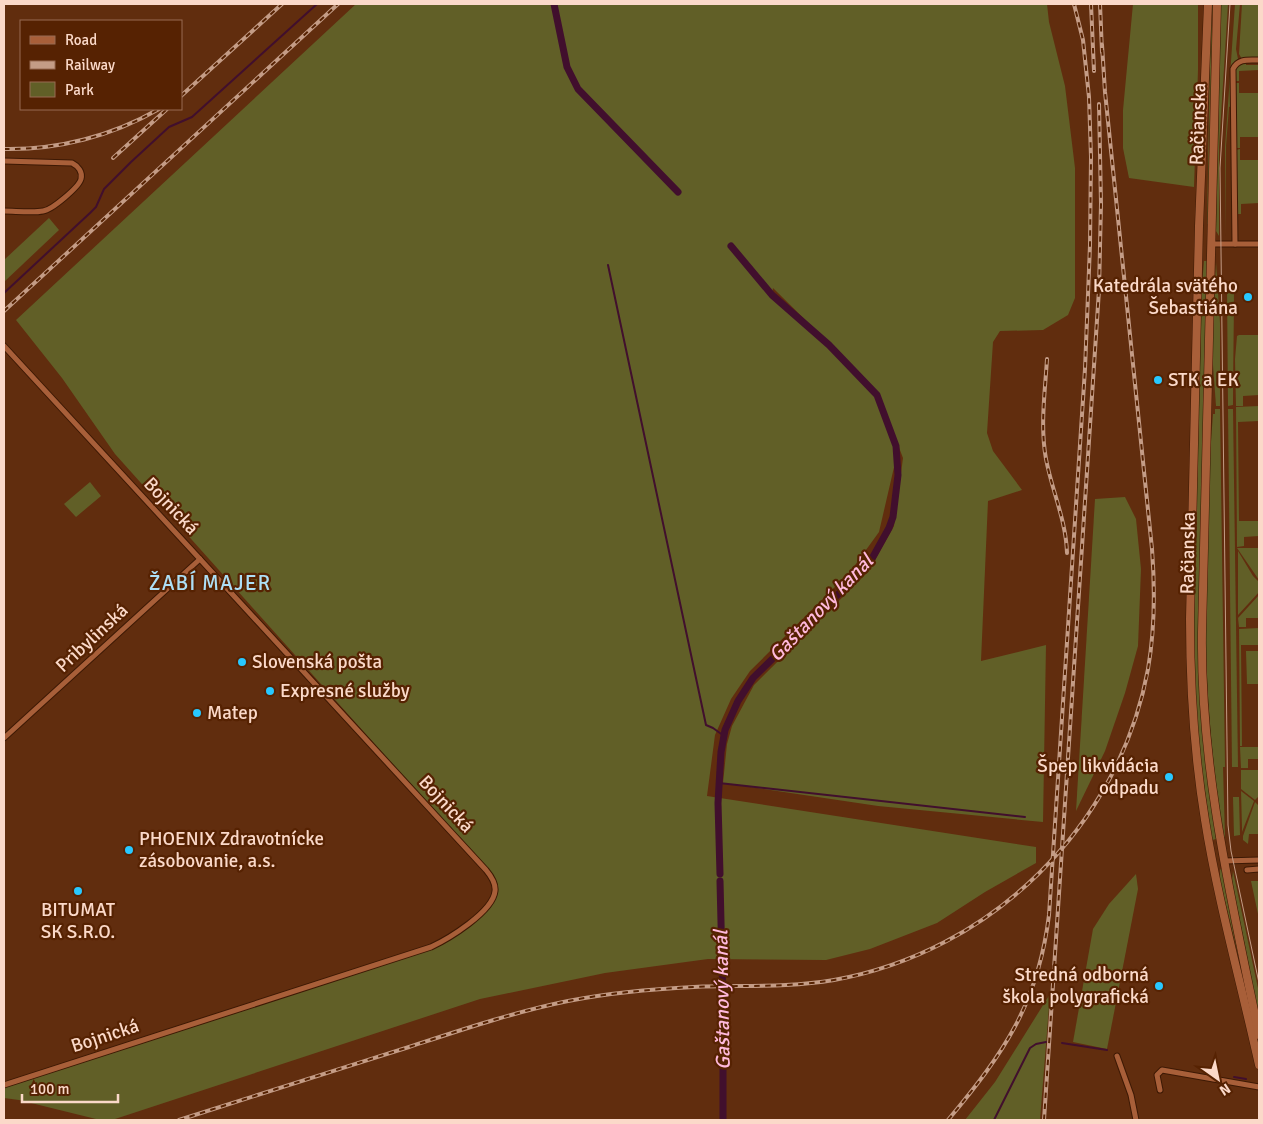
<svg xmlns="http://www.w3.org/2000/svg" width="1263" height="1124" font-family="Signika,sans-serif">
<rect width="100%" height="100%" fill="#612d0e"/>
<g fill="#615f27">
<polygon points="356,4 1047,4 1049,22 1065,86 1075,168 1075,298 1068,315 1043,330 1000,331 993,342 987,433 993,451 1022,490 988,501 981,661 1046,645 1043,822 878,806 723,783 727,744 732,726 754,685 869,571 894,526 903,458 878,392 773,288 772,295 829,345 877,395 898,450 879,532 850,572 750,671 731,699 715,735 707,796 1036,847 1036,863 985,892 937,923 870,949 826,960 708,959 605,973 480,999 112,1120 100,1120 19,1100 4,1098 4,1082 276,1000 446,942 476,920 494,900 492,875 115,454 62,378 16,320"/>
<polygon points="1133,4 1198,4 1198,70 1194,187 1129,178 1123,148 1123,110"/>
<polygon points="1211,4 1213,4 1209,224 1207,224"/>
<polygon points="1221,4 1228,4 1219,148 1219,236 1216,231"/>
<polygon points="1235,4 1240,4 1236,49 1238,59 1233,65 1232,106 1229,107 1226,146 1226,236 1225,147"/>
<polygon points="1242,4 1259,4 1259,59 1242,59 1239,54"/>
<polygon points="1246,62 1246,65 1259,65 1259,70 1239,71 1239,81 1235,81 1235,71 1238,65"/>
<polygon points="1235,83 1239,83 1239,93 1258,93 1259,137 1240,137 1240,148 1236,148"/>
<polygon points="1240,149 1240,160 1259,160 1259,203 1241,204 1241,214 1237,214 1236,150"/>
<polygon points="49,218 59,230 4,282 4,260"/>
<polygon points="1204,261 1207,261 1198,654 1204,748 1216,839 1212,840 1199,749 1193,655 1202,285"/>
<polygon points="1216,262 1220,323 1220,406 1216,406 1212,352"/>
<path d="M1230,286h4c0,40 -1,79 -1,119l-5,1 -1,-118z"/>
<polygon points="1239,335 1259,335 1259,395 1243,396 1243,406 1236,406 1235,359 1237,336"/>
<polygon points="1259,406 1259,421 1238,422 1239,521 1259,521 1259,536 1244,537 1244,546 1237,547 1236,407"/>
<path d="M1215,409h5l5,358h-2l2,70h-1c-24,-140 -22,-282 -11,-423h2z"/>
<polygon points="1228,409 1233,409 1238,767 1232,767"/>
<polygon points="90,482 101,496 76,517 64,504"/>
<polygon points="1125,497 1136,519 1141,569 1138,646 1125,693 1105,751 1076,811 1095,499"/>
<polygon points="1237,548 1259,548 1259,580"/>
<polygon points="1238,551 1253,576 1259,582 1259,592 1238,615"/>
<polygon points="1259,595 1259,618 1246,618 1246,627 1239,627 1238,618"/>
<polygon points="1259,628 1259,645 1241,645 1242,746 1240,746 1239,629"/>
<polygon points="1246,651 1259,651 1259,684 1247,684"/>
<polygon points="1240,747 1259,747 1259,759 1248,759 1248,768 1241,768"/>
<polygon points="1241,770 1259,770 1259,796 1255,800 1241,789"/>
<polygon points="1241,791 1254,801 1242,832 1242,828"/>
<polygon points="1233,797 1239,797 1240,835 1234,836"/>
<polygon points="1255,802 1259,806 1259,834 1249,834 1248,844 1243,840 1243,836"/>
<polygon points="1222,868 1246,988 1220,880 1220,870"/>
<polygon points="1233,871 1259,993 1259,1016 1232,881"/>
<polygon points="1136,874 1138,889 1107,1049 1073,1042 1093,929 1109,904"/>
<polygon points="1251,881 1259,881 1259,914 1258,914"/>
<polygon points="1050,994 1040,1120 965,1120 995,1082"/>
</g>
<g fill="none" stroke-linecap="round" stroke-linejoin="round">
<g stroke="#410f2d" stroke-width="2">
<polyline points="608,265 706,725 713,728 724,736"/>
<polyline points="4,293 90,213 96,207 104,189 131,162 169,127 192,117 317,4"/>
<polyline points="719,783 1025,817"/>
<polyline points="1062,1043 1107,1050"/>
<polyline points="1234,1077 1246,1079"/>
<polyline points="994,1120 1030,1048 1036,1044 1046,1042"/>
</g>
<g stroke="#410f2d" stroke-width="7">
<polyline points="554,4 567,67 578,89 678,192"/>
<polyline points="720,874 718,803 721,752 725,730 738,701 753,678 869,564 889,528 893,517 898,475 896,446 877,395 829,345 772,295 731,246"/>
<polyline points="720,881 723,1004 723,1120"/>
</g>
<g stroke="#3d1904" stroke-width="7">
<g id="street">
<path d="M4,161l68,2c6,3 11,9 9,16 -2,8 -29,31 -38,32 -10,2 -28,0 -39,0"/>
<polyline points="1211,244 1259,244"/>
<path d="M1235,244l-2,-175c5,-11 16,-9 26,-9"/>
<path d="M4,346l482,524c5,6 10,13 9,21 -2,21 -47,48 -64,56l-427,138"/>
<polyline points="4,738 200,559"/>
<polyline points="1224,861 1259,860"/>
<polyline points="1247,870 1259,869"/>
<polyline points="1117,1056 1131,1095 1136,1120"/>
<polyline points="1160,1090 1157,1075 1162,1070 1259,1087"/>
</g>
</g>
<g stroke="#3d1904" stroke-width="9">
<g id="secondary">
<path d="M1208,4l-9,222 -9,393c0,67 4,134 15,201 13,82 36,163 54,245"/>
<path d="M1217,4l-15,628c-2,137 30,270 57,403"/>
</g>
</g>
<use href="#street" stroke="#a85f39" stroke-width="5"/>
<use href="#secondary" stroke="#a85f39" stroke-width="8"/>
<polyline stroke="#c49c86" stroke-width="1" points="1230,4 1220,168 1228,825 1231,851 1259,983"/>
<g stroke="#c49c86" stroke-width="4">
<g id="rail">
<polyline points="1091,4 1094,71"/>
<polyline points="1100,4 1102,52"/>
<polyline points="181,96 282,4"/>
<path d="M4,149c54,1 108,-13 155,-40"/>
<polyline points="113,158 167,109"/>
<polyline points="4,311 338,4"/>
<path d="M1047,359c-2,33 -7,67 -1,100 6,32 20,61 21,94"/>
<path d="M179,1120c76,-24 153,-49 230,-73 52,-17 105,-35 159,-46 41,-8 84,-12 126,-14 47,-2 93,1 140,-7 157,-28 285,-153 314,-311 7,-40 7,-80 4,-120l-47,-457 -3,-47"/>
<path d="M948,1120c56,-67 90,-116 101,-205l36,-546 5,-124 1,-88 -2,-60 -6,-57 -9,-36"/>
<polyline points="1044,1120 1099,290 1101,204 1099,104"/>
</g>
</g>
<use href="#rail" stroke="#562202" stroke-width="2" stroke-dasharray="5.5" stroke-linecap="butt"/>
</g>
<g fill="#28c8ff" stroke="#562202" stroke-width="2">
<circle cx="1248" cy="297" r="5"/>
<circle cx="1158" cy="380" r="5"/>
<circle cx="242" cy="662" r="5"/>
<circle cx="270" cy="691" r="5"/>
<circle cx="197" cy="713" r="5"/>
<circle cx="1169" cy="777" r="5"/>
<circle cx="129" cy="850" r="5"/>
<circle cx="78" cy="891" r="5"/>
<circle cx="1159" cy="986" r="5"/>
</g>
<g text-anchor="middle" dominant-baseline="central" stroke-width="4.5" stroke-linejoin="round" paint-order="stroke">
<g font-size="19" fill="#fbd9c9" stroke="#562202">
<text transform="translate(1198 124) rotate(-88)">Račianska</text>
<text transform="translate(171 506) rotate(47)">Bojnická</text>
<text transform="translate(1188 553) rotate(-89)">Račianska</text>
<text transform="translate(92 638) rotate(-43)">Pribylinská</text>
<text transform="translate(446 804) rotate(47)">Bojnická</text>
<text transform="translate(105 1036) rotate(-18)">Bojnická</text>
</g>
<g font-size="19" fill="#fbd9c9" stroke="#562202" text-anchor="start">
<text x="1238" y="286" text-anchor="end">Katedrála svätého<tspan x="1238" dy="22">Šebastiána</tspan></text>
<text x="1168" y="380">STK a EK</text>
<text x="252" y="662">Slovenská pošta</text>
<text x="280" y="691">Expresné služby</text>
<text x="207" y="713">Matep</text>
<text x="1159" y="766" text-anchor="end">Špep likvidácia<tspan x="1159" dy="22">odpadu</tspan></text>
<text x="139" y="839">PHOENIX Zdravotnícke<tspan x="139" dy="22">zásobovanie, a.s.</tspan></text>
<text x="78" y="910" text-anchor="middle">BITUMAT<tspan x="78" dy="22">SK S.R.O.</tspan></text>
<text x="1149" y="975" text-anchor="end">Stredná odborná<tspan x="1149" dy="22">škola polygrafická</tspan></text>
</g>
<g font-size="20" font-style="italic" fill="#ffb9dc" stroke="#562202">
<text transform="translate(821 608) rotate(-46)">Gaštanový kanál</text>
<text transform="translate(722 1000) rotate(-91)">Gaštanový kanál</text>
</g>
<g font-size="21" letter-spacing="1" fill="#addff6" stroke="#562202">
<text x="210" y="583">ŽABÍ MAJER</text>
</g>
</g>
<rect width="1263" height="1124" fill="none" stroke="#fbd9c9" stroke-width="10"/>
<rect x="20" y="20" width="162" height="90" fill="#562202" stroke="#986b52"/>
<rect x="30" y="36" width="25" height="8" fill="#a85f39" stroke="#986b52"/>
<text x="65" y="45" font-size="15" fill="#fbd9c9">Road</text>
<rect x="30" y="61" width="25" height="8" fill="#c49c86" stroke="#986b52"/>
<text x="65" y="70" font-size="15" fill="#fbd9c9">Railway</text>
<rect x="30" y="82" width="25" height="15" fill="#615f27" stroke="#986b52"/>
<text x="65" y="95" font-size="15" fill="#fbd9c9">Park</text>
<g transform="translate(1218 1079) rotate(147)" stroke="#562202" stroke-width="4" paint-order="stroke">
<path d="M0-4L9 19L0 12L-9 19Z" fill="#fbd9c9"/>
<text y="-8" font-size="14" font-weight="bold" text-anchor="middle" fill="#fbd9c9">N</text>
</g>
<path d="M22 1094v8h96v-8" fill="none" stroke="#fbd9c9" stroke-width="2.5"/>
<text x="30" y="1094" font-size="15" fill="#fbd9c9" stroke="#562202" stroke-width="4" paint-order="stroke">100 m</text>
</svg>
